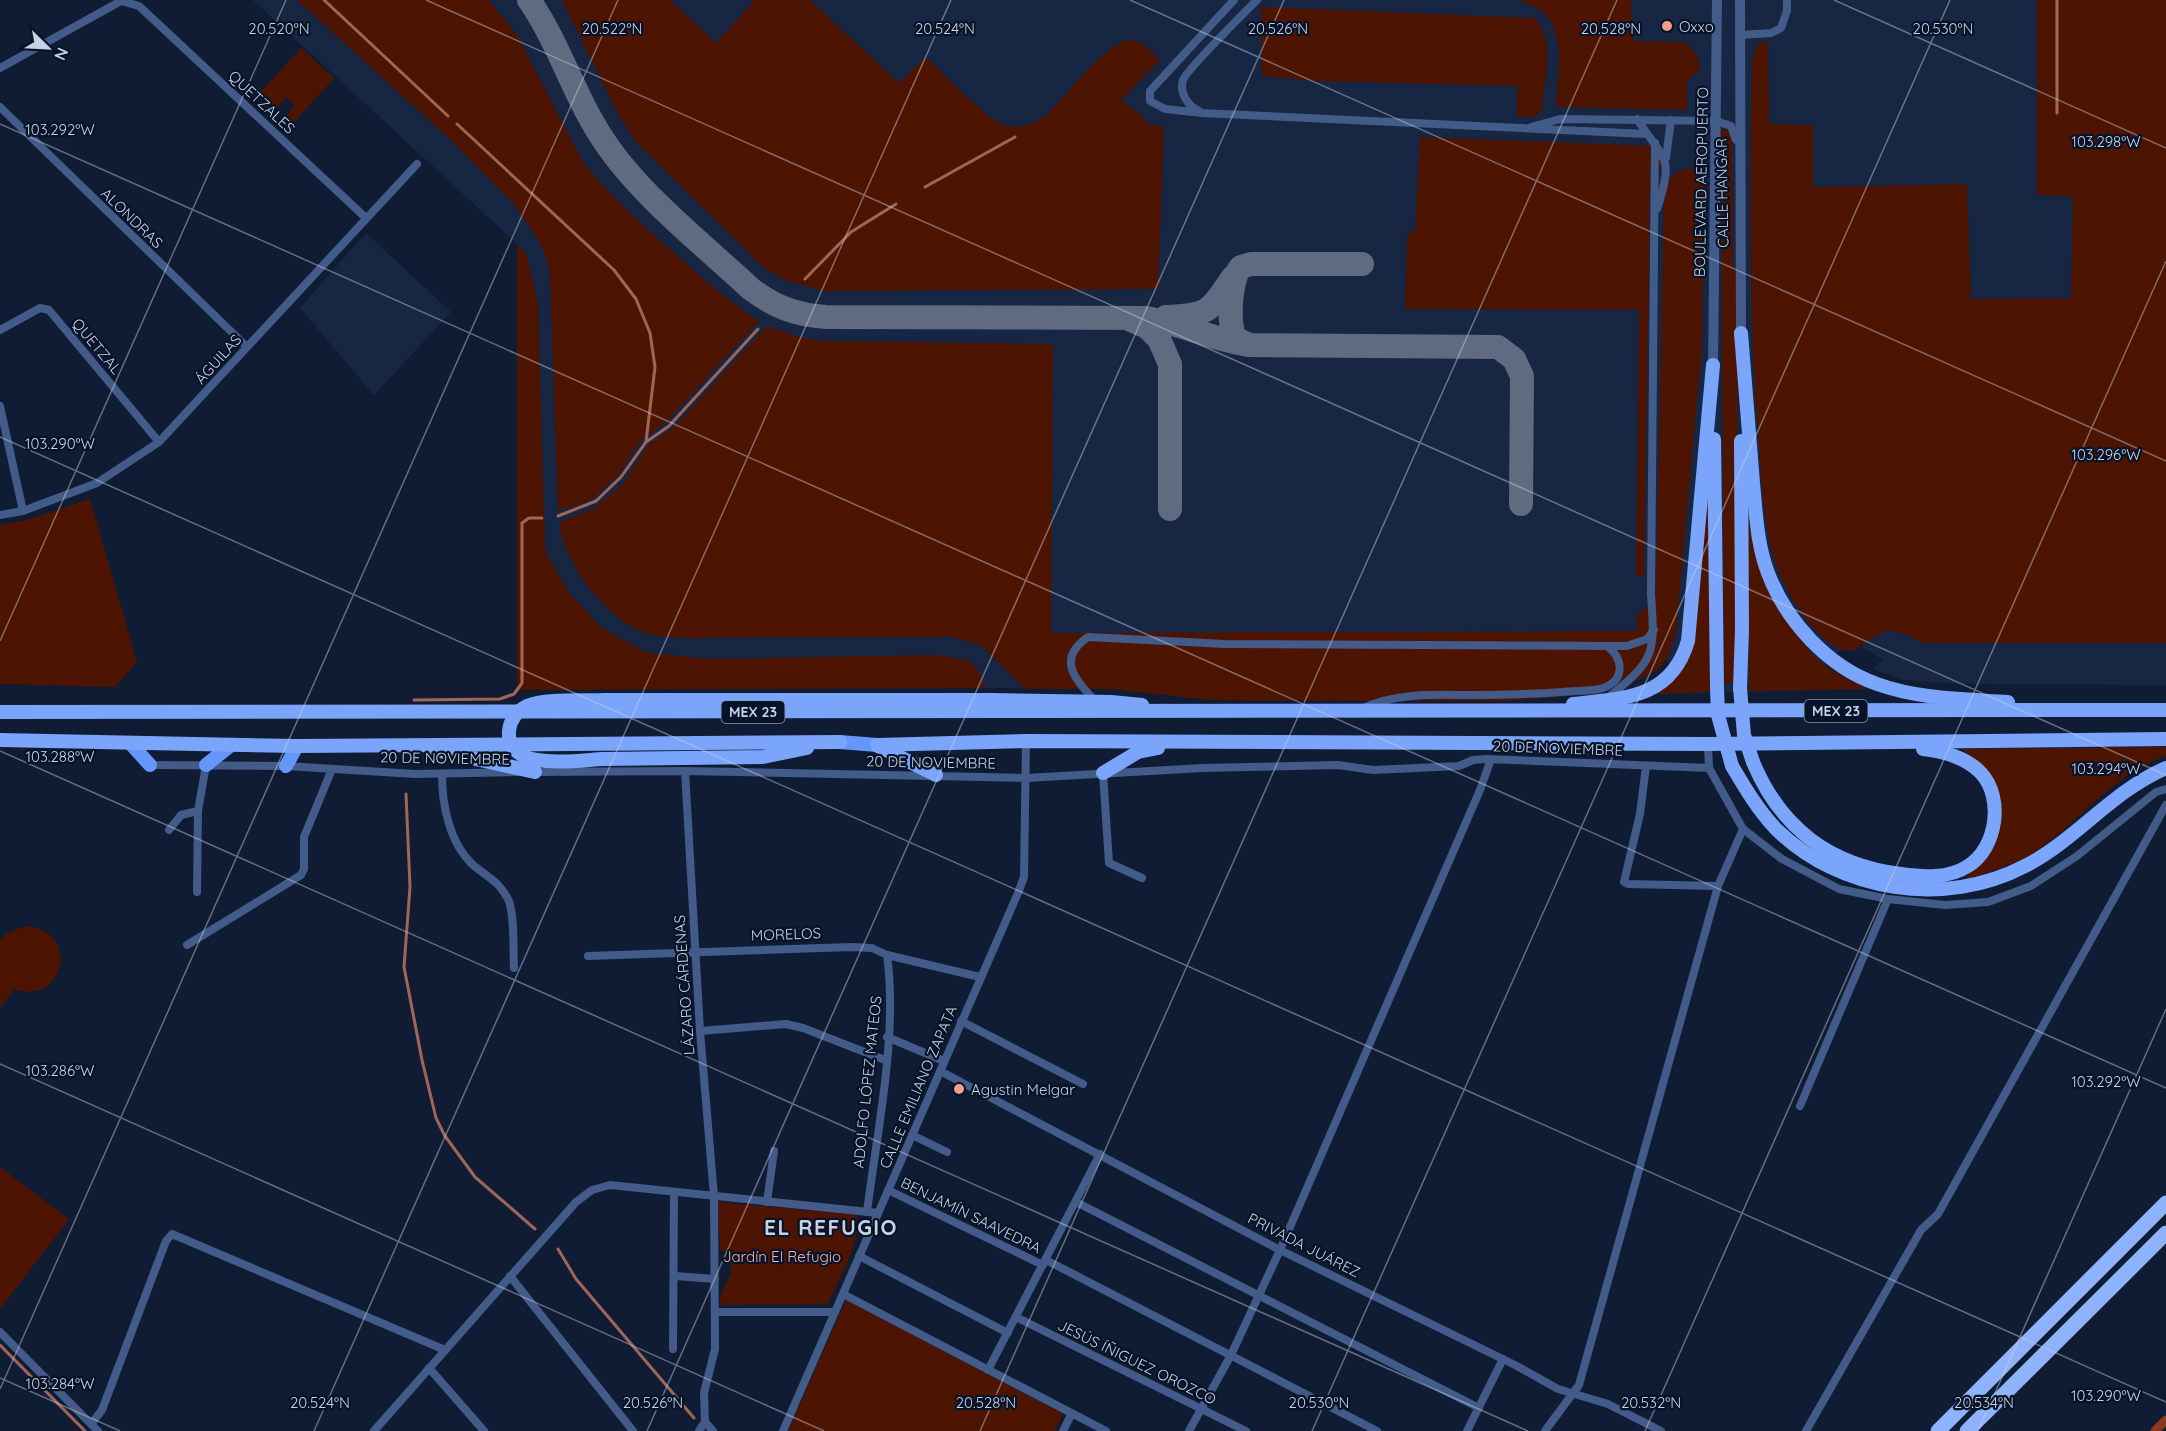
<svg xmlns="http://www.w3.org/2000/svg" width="2166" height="1431" font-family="Quicksand,sans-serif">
<rect width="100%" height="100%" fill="#101c34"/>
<g fill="#172642">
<polygon points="253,0 2166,0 2166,685 1955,684 1904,680 1872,669 1883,660 1861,646 1854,651 1840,650 1826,666 1867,689 1654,694 1679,675 1667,660 1644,678 1579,695 1505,701 1209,700 1111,689 855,687 517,690 517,244"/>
<polygon points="366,233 451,312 374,395 300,308"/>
</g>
<g fill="#4e1402">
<path d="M297,0h192l28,35 66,127c26,34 58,61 89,89 28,25 55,50 87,70l-93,101 -24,17 -24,36 -25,23 -16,8 -19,4 -8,-234 -4,-20 -10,-20 -23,-33 -58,-59z"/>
<path d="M562,0h108l46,43 39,-43h55l89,83 27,-26c18,16 58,61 78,68 16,5 30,-1 43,-10 17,-17 60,-74 83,-75 12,0 22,12 30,20l-39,40 25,19 1,6 17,1 -6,163 -334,2 -40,-11 -23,-15 -125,-123 -18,-28z"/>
<path d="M1519,0h112l2,41 53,1 12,15 2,13 -13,11v29l-131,-3c1,-32 12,-75 -16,-97 -6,-5 -15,-7 -21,-10z"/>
<path d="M2037,0h129v643h-241c-11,-4 -23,-12 -34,-12 -20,0 -33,28 -53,17 -29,-15 -53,-57 -63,-87 -13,-42 -14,-87 -17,-131 -10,-124 -8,-248 -6,-373l7,-14 9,-2 1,83 44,1v62l154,-3 4,115 100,-1 2,-102 -36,-1z"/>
<path d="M1261,7l273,11c23,22 10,62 8,92l-7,7 -19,-1 2,-30 -204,-5 -52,-5z"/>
<polygon points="301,48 334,78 287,130 280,123 295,105 286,97 270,115 263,108 267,103 259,94"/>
<polygon points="1721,129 1726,129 1732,137 1733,265 1738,278 1737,683 1724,683"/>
<polygon points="1420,137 1660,146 1663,166 1654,177 1650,191 1644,575 1636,577 1639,310 1405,309 1407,240 1408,233 1415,233"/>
<path d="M1691,168l11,3 3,7 -3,167 -26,287 -9,27 -10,11 -14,8 -64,17 -74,6 -296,-1 -98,-11h-86l-44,-44 -31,-8c-66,0 -131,0 -196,0 -31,0 -76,4 -105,-3 -38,-9 -89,-74 -89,-112l35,-14 30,-26 23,-37 24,-16 95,-103 33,11 25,4 228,3 -2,289 586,-2v-18l13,-7 6,-15 8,-394c3,-17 9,-27 27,-29z"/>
<polygon points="517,244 527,256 538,303 545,551 569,593 601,627 645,652 706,659 935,655 969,660 980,673 984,688 517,690"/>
<polygon points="1712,450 1712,692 1654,694 1679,674 1686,662"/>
<polygon points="90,499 137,662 115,687 0,684 0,525 27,520"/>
<path d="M1749,501c17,53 29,130 77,165 12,9 27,15 41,23l-118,2z"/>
<path d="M2166,747v9c-55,18 -91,73 -140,101 -19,10 -40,16 -61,23l32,-46 -14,-68 -22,-17z"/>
<path d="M27,926c55,6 37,81 -13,63l-14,19v-67l7,-8z"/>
<polygon points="0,1167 69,1219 0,1309"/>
<path d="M718,1202l139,13c4,29 -18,63 -29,89l-107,1 -1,-8 11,-24v-18l-11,-5z"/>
<polygon points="846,1300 1063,1414 1055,1431 788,1431"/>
</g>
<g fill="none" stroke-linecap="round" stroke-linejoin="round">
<g stroke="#9f6658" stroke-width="3">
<polyline points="324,0 448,116"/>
<polyline points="2057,0 2057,113"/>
<polyline points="457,124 614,270 636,299 650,333 655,367 646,442"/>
<polyline points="925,187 1015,137"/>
<polyline points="805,279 851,232 896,204"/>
<polyline points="558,516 596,501 621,477 646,442 669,426 758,329"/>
<polyline points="414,700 500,699 514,694 522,683 522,523 529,518 542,518"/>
<polyline points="406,794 410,887 404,967 422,1060 436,1118 445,1136 475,1177 535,1229"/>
<polyline points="558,1249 576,1279 694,1418"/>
<polyline points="0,1345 85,1431"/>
</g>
<polyline stroke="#8d381d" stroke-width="9" points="2155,1431 2166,1420"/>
<g stroke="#606a80" stroke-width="24">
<path d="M529,0c32,46 47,103 80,148 35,50 97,99 142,141 24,18 45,26 75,28l320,1c36,6 68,22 104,27l248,2 16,12 8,17 -1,128"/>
<path d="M1166,317c44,-2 43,-5 67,-40"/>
<polyline points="1131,320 1147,327 1159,339 1170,364 1170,509"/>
<path d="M1250,345l-14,-6c-9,-12 -6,-61 5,-72l10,-3h111"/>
</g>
<g stroke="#425b89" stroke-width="8">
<polyline points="1234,0 1150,91 1150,101 1165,109 1202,113 1647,134"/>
<polyline points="1740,35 1771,33 1781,28 1787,11 1787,0"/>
<polyline points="0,68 121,1 139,6 366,218"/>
<polyline points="0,107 247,347"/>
<path d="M1199,111c-11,-5 -20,-18 -16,-31 3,-9 63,-69 74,-80"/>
<path d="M1637,119c27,42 38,36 20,90"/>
<polyline points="1531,127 1560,119 1716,121 1731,126 1736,140"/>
<polyline points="1666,158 1671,120"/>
<polyline points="0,330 40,308 49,310 159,442"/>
<polyline points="0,406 23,511"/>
<polyline points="0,515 23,511 97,483 159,442 417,164"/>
<path d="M1606,699c50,-39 49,-45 45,-106l4,-450"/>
<path d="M1095,701c-20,-22 -39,-42 -7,-64l137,7 402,2 20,-7 7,-9"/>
<path d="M1361,709c36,-17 75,-14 113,-14 29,0 59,-1 88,-3 12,-2 29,0 41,-4 23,-8 20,-30 4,-42"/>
<polyline points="1708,744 1709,768 1743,829 1782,859 1839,889 1888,899 1945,905 1988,902 2031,886 2077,856 2156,792 2166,789"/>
<polyline points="150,765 286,766 415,774 517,772"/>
<polyline points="1646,766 1640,814 1624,882 1628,884 1718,886"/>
<polyline points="685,771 700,1031 714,1196 715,1349 704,1393 705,1422 699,1431"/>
<polyline points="533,772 685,771 1026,778 1203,768 1338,765 1373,770 1459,766 1473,760 1487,759 1709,768"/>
<polyline points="1103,773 1109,863 1142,878"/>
<path d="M442,774c0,30 7,68 30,90 15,13 26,16 36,35 7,14 5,52 6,69"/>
<polyline points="169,830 181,815 198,811"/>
<polyline points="197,892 198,811 206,765"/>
<polyline points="187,945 301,875 304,869 304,837 332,769"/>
<polyline points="588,956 851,947 872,948 887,955 980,977"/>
<polyline points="961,1021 1083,1084"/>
<polyline points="700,1031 786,1024 803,1028 885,1060"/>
<polyline points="887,1037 944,1061"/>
<polyline points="940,1071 1280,1250 1515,1365 1558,1389 1608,1404 1661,1431"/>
<polyline points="1800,1106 1888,899"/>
<polyline points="912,1135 947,1152"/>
<polyline points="888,1190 1043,1265"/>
<polyline points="767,1202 774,1151"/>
<polyline points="1076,1202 1479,1408"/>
<path d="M867,1212c10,-81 31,-176 20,-257"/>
<polyline points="859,1256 1008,1333"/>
<polyline points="1046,1260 1377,1431"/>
<polyline points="510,1276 633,1431"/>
<polyline points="675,1276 715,1279"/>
<polyline points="843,1294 1106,1431"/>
<polyline points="715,1312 835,1312"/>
<polyline points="1016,1317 1246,1431"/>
<polyline points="0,1332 98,1431"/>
<polyline points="673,1349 674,1192"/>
<polyline points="429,1368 484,1431"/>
<polyline points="988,1370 1100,1154"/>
<polyline points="705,1422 713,1431"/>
<polyline points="91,1424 102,1410 166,1241 172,1234 445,1350"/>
<polyline points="374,1431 576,1202 592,1190 610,1185 878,1213"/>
<polyline points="783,1431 1018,893 1024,877 1026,741"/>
<polyline points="1063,1431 1072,1413"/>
<polyline points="1189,1431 1231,1355 1280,1250 1480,790 1491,759"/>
<polyline points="1467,1431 1503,1359"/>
<polyline points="1545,1431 1579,1385 1718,886 1743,829"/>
<polyline points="1806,1431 1921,1230 1938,1214 2166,805"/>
</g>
<g stroke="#425b89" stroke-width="10">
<polyline points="1740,0 1741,333"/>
<polyline points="1713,365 1717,0"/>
</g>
<g stroke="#6597fa" stroke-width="14">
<polyline points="840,742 877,745"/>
<polyline points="131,744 150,765"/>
<polyline points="206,765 231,745"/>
<polyline points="286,766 297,746"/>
</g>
<g stroke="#7aa5fa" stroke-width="14">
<path d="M1741,333c4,50 8,100 12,150 3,30 4,62 15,90 18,48 60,94 109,111 41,15 87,15 131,18"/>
<polyline points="1714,439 1717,688"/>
<polyline points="1740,688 1742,629 1741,441"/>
<polyline points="605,700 993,700 1111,702 1142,705"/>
<path d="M1573,704c51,-6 98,-5 115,-63l25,-276"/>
<polyline points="0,712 2166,710"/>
<polyline points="0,740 297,746 840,742"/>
<polyline points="877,745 1026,741 1708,744 2166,739"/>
<polyline points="878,746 936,775"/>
<polyline points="431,749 535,772"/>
<polyline points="603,759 763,757 807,748"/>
<path d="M1753,762c28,67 77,103 148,112 22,3 47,5 67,-8 29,-18 36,-68 13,-93 -14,-15 -38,-22 -58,-24"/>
<path d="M1732,766c13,22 26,44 44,63 64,63 169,79 249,37 51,-26 87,-75 141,-98"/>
<polyline points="1103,773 1138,752 1158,748"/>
</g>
<g stroke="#8eb3fa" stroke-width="15">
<polyline points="1938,1431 2166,1203"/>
<polyline points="1967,1431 2166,1233"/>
</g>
<g stroke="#7aa5fa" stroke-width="14">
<polyline points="1717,688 1718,715 1732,766"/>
<polyline points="1740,688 1744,735 1753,762"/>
<path d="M603,759c-25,1 -97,14 -94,-28 1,-11 8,-20 18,-25 18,-8 57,-5 78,-6"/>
</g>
</g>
<path fill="none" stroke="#c9d2e2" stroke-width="1.5" stroke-opacity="0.45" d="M426,0l1740,775M1130,0l1036,461M1834,0l332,148M0,124l2166,964M0,437l2166,965M0,641l286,-641M0,751l1528,680M0,1064l824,367M0,1378l120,53M0,1389l618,-1389M314,1431l637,-1431M647,1431l637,-1431M980,1431l637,-1431M1312,1431l638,-1431M1645,1431l521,-1170M1978,1431l188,-422"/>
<g fill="#f39f85" stroke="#071329" stroke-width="2">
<circle cx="1667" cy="26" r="6"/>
<circle cx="959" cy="1089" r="6"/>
</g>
<g text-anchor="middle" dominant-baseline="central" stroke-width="4.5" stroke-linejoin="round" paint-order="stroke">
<g fill="#071329" stroke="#8f99aa" stroke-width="1.5">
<rect x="1804.5" y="700" width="63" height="22" rx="4.5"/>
<rect x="721.5" y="701" width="63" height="22" rx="4.5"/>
</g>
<g font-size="14" font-weight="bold" fill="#c9d2e2">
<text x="1836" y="711">MEX 23</text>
<text x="753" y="712">MEX 23</text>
</g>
<g font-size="15" fill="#c9d2e2" stroke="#071329" text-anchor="start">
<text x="1679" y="26">Oxxo</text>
<text x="971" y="1089">Agustin Melgar</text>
</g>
<g font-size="15" fill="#c9d2e2" stroke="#071329">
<text transform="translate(262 102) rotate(43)">QUETZALES</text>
<text transform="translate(1701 182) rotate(-89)">BOULEVARD AEROPUERTO</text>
<text transform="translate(1722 193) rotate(-91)">CALLE HANGAR</text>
<text transform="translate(132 218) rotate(44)">ALONDRAS</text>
<text transform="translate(97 346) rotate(50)">QUETZAL</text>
<text transform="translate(218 359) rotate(-48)">ÁGUILAS</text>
<text transform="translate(1558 748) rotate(2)">20 DE NOVIEMBRE</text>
<text transform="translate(445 758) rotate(1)">20 DE NOVIEMBRE</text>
<text transform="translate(931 762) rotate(1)">20 DE NOVIEMBRE</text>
<text transform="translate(786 934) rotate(-2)">MORELOS</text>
<text transform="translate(684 985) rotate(-94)">LÁZARO CÁRDENAS</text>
<text transform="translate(867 1082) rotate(-84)">ADOLFO LÓPEZ MATEOS</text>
<text transform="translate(918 1087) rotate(-67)">CALLE EMILIANO ZAPATA</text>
<text transform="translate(971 1215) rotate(26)">BENJAMÍN SAAVEDRA</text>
<text transform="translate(1304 1245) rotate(27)">PRIVADA JUÁREZ</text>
<text transform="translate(1137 1362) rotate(26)">JESÚS ÍÑIGUEZ OROZCO</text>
</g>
<g font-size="15" fill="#f9b09a" stroke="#071329">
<text x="782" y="1256">Jardín El Refugio</text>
</g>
<g font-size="21" font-weight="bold" letter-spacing="1.5" fill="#c9d2e2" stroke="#071329">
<text x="831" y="1227">EL REFUGIO</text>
</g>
</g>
<g font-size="15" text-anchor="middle" fill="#c9d2e2" stroke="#071329" stroke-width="4.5" stroke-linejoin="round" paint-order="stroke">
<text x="612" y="34">20.522°N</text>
<text x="945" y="34">20.524°N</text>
<text x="1278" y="34">20.526°N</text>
<text x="1611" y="34">20.528°N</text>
<text x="1943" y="34">20.530°N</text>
<text x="279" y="34">20.520°N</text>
<text x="60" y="135">103.292°W</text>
<text x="2106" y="147">103.298°W</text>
<text x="60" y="449">103.290°W</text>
<text x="2106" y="460">103.296°W</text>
<text x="60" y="762">103.288°W</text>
<text x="2106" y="774">103.294°W</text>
<text x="60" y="1076">103.286°W</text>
<text x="2106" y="1087">103.292°W</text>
<text x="60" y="1389">103.284°W</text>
<text x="2106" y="1401">103.290°W</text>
<text x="320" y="1408">20.524°N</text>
<text x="653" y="1408">20.526°N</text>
<text x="986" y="1408">20.528°N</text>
<text x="1319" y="1408">20.530°N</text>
<text x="1651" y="1408">20.532°N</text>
<text x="1984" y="1408">20.534°N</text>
</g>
<g transform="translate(48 48) rotate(114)" stroke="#071329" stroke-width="4.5" paint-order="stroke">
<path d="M0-4.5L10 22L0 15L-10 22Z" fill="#c9d2e2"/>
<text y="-9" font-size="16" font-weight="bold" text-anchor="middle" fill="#c9d2e2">N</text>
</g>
</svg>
